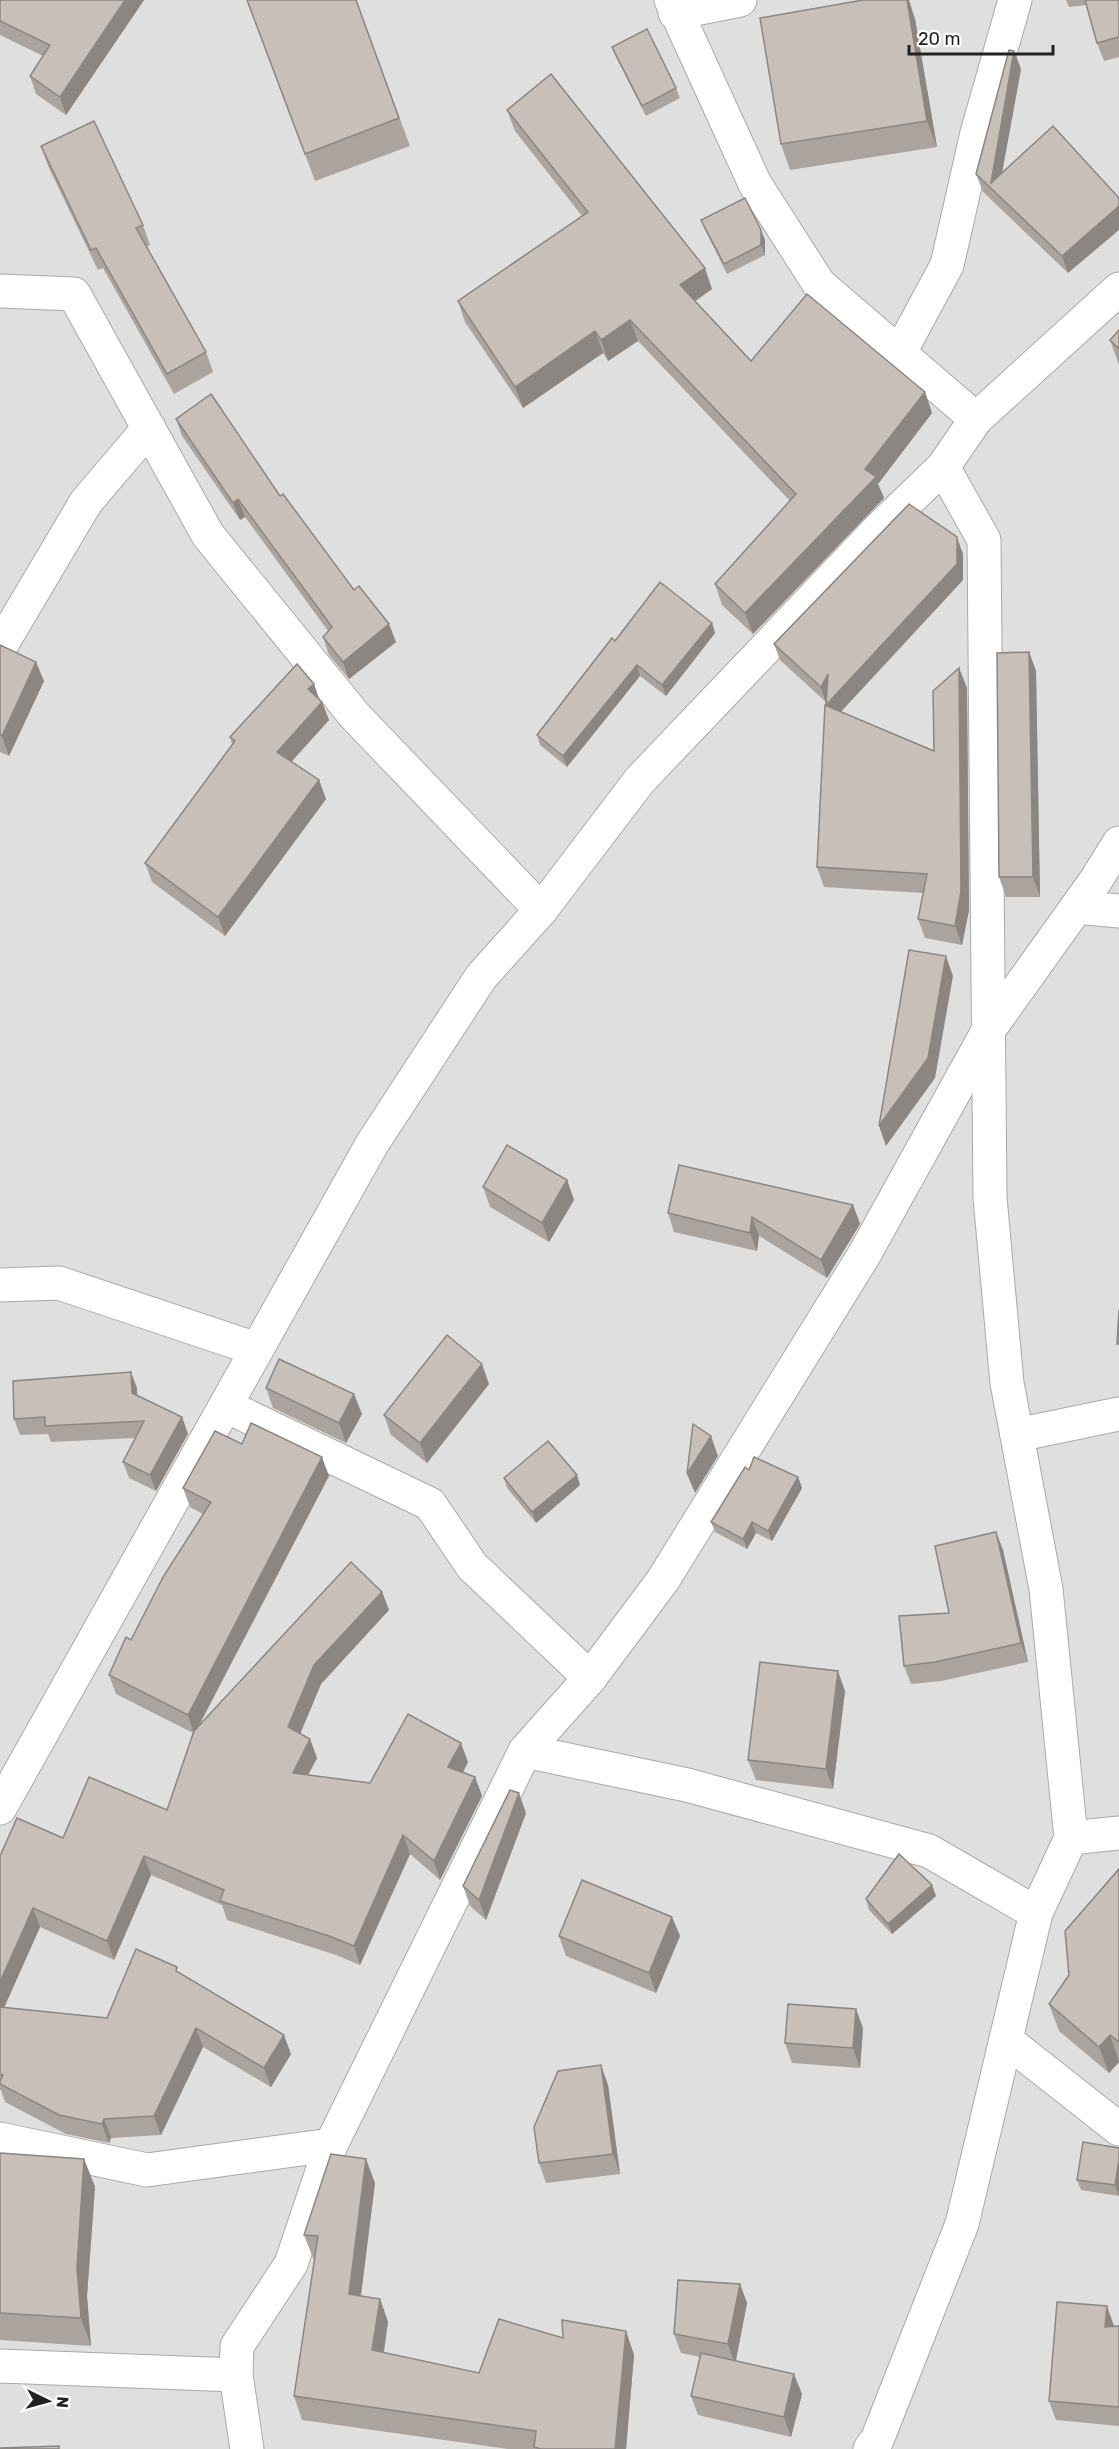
<svg xmlns="http://www.w3.org/2000/svg" width="1119" height="2449" font-family="Rubik,sans-serif">
<rect width="100%" height="100%" fill="#f2efe9"/>
<rect fill="#e0dfdf" x="0" y="0" width="1119" height="2449"/>
<g fill="none" stroke-linecap="round" stroke-linejoin="round">
<g stroke="#a9a9a9" stroke-width="35">
<g id="minor">
<polyline points="671,0 755,184 819,284 976,419"/>
<polyline points="675,13 740,0"/>
<polyline points="0,291 74,294 208,535 355,716 541,910"/>
<polyline points="899,354 947,265 977,133 1015,0"/>
<polyline points="0,647 86,502 149,428"/>
<polyline points="1077,907 1119,911"/>
<polyline points="0,1285 59,1283 256,1349"/>
<polyline points="226,1406 430,1504 472,1566 590,1678"/>
<polyline points="1017,1435 1119,1414"/>
<polyline points="525,1751 687,1785 929,1851 1036,1913"/>
<polyline points="0,1808 372,1144 481,977 541,910 640,780 881,527 943,467 976,419 1119,289"/>
<polyline points="1071,1838 1119,1833"/>
<polyline points="1006,2040 1119,2129"/>
<polyline points="0,2139 147,2170 331,2145"/>
<polyline points="0,2366 236,2375"/>
<polyline points="247,2449 236,2375 237,2346 291,2264 331,2145 525,1751 590,1678 663,1580 864,1255 988,1031 1096,880 1119,843"/>
<polyline points="870,2449 877,2440 962,2224 1036,1913 1071,1838 1046,1589 1007,1383 990,1198 984,540 943,467"/>
</g>
</g>
<use href="#minor" stroke="#fff" stroke-width="33"/>
</g>
<g fill="#aba49e">
<polygon points="0,0 144,0 66,115 36,94 30,76 43,56 0,35"/>
<polygon points="247,0 356,0 410,146 315,181"/>
<polygon points="1066,0 1119,0 1119,57 1104,61 1097,43 1086,5 1069,7"/>
<polygon points="915,19 937,147 790,170 781,144"/>
<polygon points="612,47 676,88 680,98 646,116 616,57"/>
<polygon points="1014,51 1021,69 1002,172 1053,126 1068,273 983,192 976,174"/>
<polygon points="507,110 712,289 695,301 751,361 925,392 932,413 878,484 884,498 753,634 722,605 715,584 790,501 638,341 608,361 603,353 523,408 465,322 458,301 582,216 515,131"/>
<polygon points="41,146 143,225 150,245 146,247 206,352 213,372 174,394 103,268 98,270 48,166"/>
<polygon points="701,220 765,240 765,255 727,274 705,230"/>
<polygon points="1119,330 1119,365 1110,340"/>
<polygon points="176,419 280,496 354,590 396,642 349,679 329,655 323,637 328,631 245,517 240,520 182,436"/>
<polygon points="963,554 963,580 841,712 934,751 959,668 967,688 969,910 962,945 925,938 918,919 923,893 824,887 817,867 827,703 780,660 774,644"/>
<polygon points="712,623 715,633 666,696 640,676 567,767 540,745 537,735 615,641"/>
<polygon points="0,645 44,681 9,756 0,752"/>
<polygon points="1029,652 1036,671 1040,897 1006,897 999,877"/>
<polygon points="314,684 319,698 329,720 291,762 319,780 326,799 225,936 152,882 145,863 232,744 230,737"/>
<polygon points="567,1180 574,1200 549,1242 490,1207 483,1187"/>
<polygon points="853,1205 860,1224 827,1278 759,1236 757,1251 674,1232 668,1213"/>
<polygon points="489,1384 427,1463 391,1435 384,1415"/>
<polygon points="137,1388 137,1395 182,1417 188,1434 156,1491 129,1478 123,1462 135,1438 51,1442 48,1434 20,1435 14,1419"/>
<polygon points="266,1388 362,1414 346,1443 273,1408"/>
<polygon points="242,1444 329,1476 200,1724 382,1592 389,1610 321,1684 300,1734 310,1739 317,1758 308,1775 370,1783 468,1762 463,1773 475,1777 482,1796 440,1880 410,1854 360,1965 336,1955 227,1920 222,1905 151,1875 114,1960 40,1927 4,2007 107,2018 179,1973 291,2054 271,2087 203,2047 161,2135 111,2138 109,2143 66,2134 5,2102 1,2090 0,2090 0,1856 167,1810 193,1733 116,1694 109,1675 131,1640 203,1514 190,1507 183,1488"/>
<polygon points="749,1470 798,1477 802,1488 772,1541 756,1533 747,1549 715,1532 711,1522"/>
<polygon points="504,1478 580,1485 536,1523 507,1488"/>
<polygon points="996,1532 1003,1550 1028,1662 941,1681 911,1684 904,1666 949,1613"/>
<polygon points="845,1691 833,1789 756,1780 748,1760"/>
<polygon points="526,1813 486,1920 470,1906 463,1886"/>
<polygon points="1119,1869 1119,2062 1109,2073 1059,2031 1049,2004 1069,1975"/>
<polygon points="936,1896 892,1934 869,1910 866,1899"/>
<polygon points="672,1917 680,1936 656,1993 566,1956 559,1936"/>
<polygon points="863,2028 860,2068 792,2063 785,2043"/>
<polygon points="608,2085 620,2174 546,2183 539,2163"/>
<polygon points="1119,2148 1119,2196 1081,2190 1077,2180"/>
<polygon points="0,2153 84,2159 95,2187 87,2296 91,2346 0,2340"/>
<polygon points="375,2183 361,2296 380,2299 388,2322 384,2353 479,2373 563,2338 626,2331 634,2355 626,2449 508,2449 302,2420 294,2396 315,2259 313,2258 304,2235"/>
<polygon points="740,2284 747,2303 736,2361 802,2394 791,2437 698,2415 691,2396 700,2357 681,2353 674,2334"/>
<polygon points="1119,2326 1119,2426 1056,2420 1049,2401 1114,2327"/>
</g>
<g fill="#8b8681">
<polygon points="125,0 144,0 66,115 60,97"/>
<polygon points="907,0 909,0 915,19 937,147 927,121"/>
<polygon points="1014,51 1021,69 998,195 991,183"/>
<polygon points="1119,206 1119,230 1068,273 1062,256"/>
<polygon points="761,230 765,240 765,255 761,245"/>
<polygon points="705,268 712,289 687,307 680,285"/>
<polygon points="630,320 638,341 608,361 601,340"/>
<polygon points="595,331 603,353 523,408 515,387"/>
<polygon points="925,392 932,413 878,484 884,498 753,634 745,613 865,469"/>
<polygon points="238,499 245,517 240,520 233,503"/>
<polygon points="957,537 963,554 963,580 832,721 826,705"/>
<polygon points="712,623 715,633 666,696 662,685"/>
<polygon points="389,624 396,642 349,679 343,662"/>
<polygon points="1029,652 1036,671 1040,897 1033,877"/>
<polygon points="36,662 44,681 9,756 2,736"/>
<polygon points="637,665 640,676 567,767 563,756"/>
<polygon points="959,668 967,688 969,910 962,945 955,926"/>
<polygon points="828,674 826,703 821,687"/>
<polygon points="314,684 320,703 308,689"/>
<polygon points="322,702 329,720 283,771 277,752"/>
<polygon points="319,780 326,799 225,936 218,917"/>
<polygon points="946,956 953,976 935,1078 886,1146 879,1126"/>
<polygon points="567,1180 574,1200 549,1242 542,1223"/>
<polygon points="853,1205 860,1224 827,1278 821,1260"/>
<polygon points="752,1217 759,1236 757,1251 750,1233"/>
<polygon points="482,1364 489,1384 427,1463 420,1443"/>
<polygon points="131,1372 137,1388 138,1409 132,1393"/>
<polygon points="354,1394 362,1414 346,1443 339,1423"/>
<polygon points="182,1417 188,1434 156,1491 150,1475"/>
<polygon points="711,1436 718,1456 695,1493 687,1474"/>
<polygon points="322,1457 329,1476 194,1734 188,1715"/>
<polygon points="577,1475 580,1485 536,1523 532,1512"/>
<polygon points="798,1477 802,1488 772,1541 768,1531"/>
<polygon points="752,1522 756,1533 747,1549 743,1539"/>
<polygon points="996,1532 1003,1550 1028,1662 1021,1643"/>
<polygon points="382,1592 389,1610 321,1684 295,1746 288,1727 314,1665"/>
<polygon points="838,1671 845,1691 833,1789 826,1769"/>
<polygon points="310,1739 317,1758 299,1792 293,1773"/>
<polygon points="461,1743 468,1762 455,1786 448,1767"/>
<polygon points="475,1777 482,1796 440,1880 434,1861"/>
<polygon points="519,1793 526,1813 486,1920 479,1900"/>
<polygon points="403,1835 410,1854 360,1965 354,1946"/>
<polygon points="144,1856 151,1875 114,1960 107,1941"/>
<polygon points="932,1885 936,1896 892,1934 888,1924"/>
<polygon points="33,1908 40,1927 0,2017 0,1982"/>
<polygon points="672,1917 680,1936 656,1993 649,1973"/>
<polygon points="856,2009 863,2028 860,2068 853,2048"/>
<polygon points="196,2028 203,2047 161,2135 154,2116"/>
<polygon points="284,2035 291,2054 271,2087 264,2068"/>
<polygon points="1110,2035 1119,2062 1109,2073 1099,2047"/>
<polygon points="601,2065 608,2085 620,2174 613,2154"/>
<polygon points="104,2119 111,2138 109,2143 102,2124"/>
<polygon points="84,2159 95,2187 87,2296 91,2346 81,2318 77,2268"/>
<polygon points="366,2159 375,2183 358,2318 349,2294"/>
<polygon points="1119,2160 1119,2196 1115,2185"/>
<polygon points="740,2284 747,2303 735,2364 728,2344"/>
<polygon points="380,2299 388,2322 380,2374 372,2350"/>
<polygon points="1107,2306 1114,2326 1105,2327"/>
<polygon points="626,2331 634,2355 626,2449 615,2449"/>
<polygon points="794,2374 802,2394 791,2437 784,2417"/>
</g>
<g fill="#c7bfb8" stroke="#8b8681" stroke-width="1.5">
<polygon points="0,0 125,0 60,97 30,76 50,45 0,21"/>
<polygon points="247,0 356,0 399,118 305,154"/>
<polygon points="863,0 907,0 927,121 781,144 760,18"/>
<polygon points="1085,0 1119,0 1119,37 1097,43"/>
<polygon points="647,29 676,88 642,106 612,47"/>
<polygon points="1009,50 1014,51 991,183 1053,126 1119,198 1119,206 1062,256 976,174"/>
<polygon points="551,74 705,268 680,285 751,361 807,294 925,392 865,469 876,477 745,613 715,584 796,494 630,320 601,340 595,331 515,387 458,301 588,212 507,110"/>
<polygon points="94,121 143,225 136,228 206,352 167,374 96,248 91,250 41,146"/>
<polygon points="745,198 761,230 761,245 724,264 701,220"/>
<polygon points="1119,330 1119,349 1110,340"/>
<polygon points="211,394 280,496 283,494 354,590 359,586 389,624 343,662 323,637 332,627 238,499 233,503 176,419"/>
<polygon points="909,504 957,537 957,564 826,705 828,674 821,687 774,644"/>
<polygon points="660,582 712,623 662,685 637,665 563,756 537,735 612,638 615,641"/>
<polygon points="0,645 36,662 2,736 0,735"/>
<polygon points="1029,652 1033,877 999,877 997,653"/>
<polygon points="297,664 314,684 308,689 322,702 277,752 319,780 218,917 145,863 235,741 230,737"/>
<polygon points="959,668 961,891 955,926 918,919 927,874 817,867 825,705 934,751 933,691"/>
<polygon points="909,950 946,956 928,1058 879,1126"/>
<polygon points="507,1145 567,1180 542,1223 483,1187"/>
<polygon points="679,1165 853,1205 821,1260 752,1217 750,1233 668,1213"/>
<polygon points="1119,1310 1119,1344 1117,1344"/>
<polygon points="447,1335 482,1364 420,1443 384,1415"/>
<polygon points="279,1359 354,1394 339,1423 266,1388"/>
<polygon points="131,1372 132,1393 182,1417 150,1475 123,1462 144,1421 45,1426 45,1417 14,1419 13,1381"/>
<polygon points="251,1423 322,1457 188,1715 109,1675 126,1637 131,1640 163,1577 211,1502 183,1488 215,1431 242,1444"/>
<polygon points="693,1424 711,1436 687,1474"/>
<polygon points="548,1441 577,1475 532,1512 504,1478"/>
<polygon points="754,1457 798,1477 768,1531 752,1522 743,1539 711,1522 745,1467 749,1470"/>
<polygon points="996,1532 1021,1643 935,1662 904,1666 899,1616 949,1613 935,1546"/>
<polygon points="351,1562 382,1592 314,1665 288,1727 310,1739 293,1773 370,1783 408,1714 461,1743 448,1767 475,1777 434,1861 403,1835 354,1946 329,1936 220,1901 224,1890 144,1856 107,1941 33,1908 0,1982 0,1856 17,1818 63,1838 89,1777 167,1810 194,1731"/>
<polygon points="760,1662 838,1671 826,1769 748,1760"/>
<polygon points="510,1790 519,1793 479,1900 463,1886"/>
<polygon points="899,1854 932,1885 888,1924 866,1899"/>
<polygon points="1119,1869 1119,2042 1110,2035 1099,2047 1049,2004 1069,1975 1065,1931"/>
<polygon points="582,1880 672,1917 649,1973 559,1936"/>
<polygon points="136,1949 177,1967 176,1971 284,2035 264,2068 196,2028 154,2116 104,2119 102,2124 59,2115 0,2084 0,2081 3,2075 0,2074 0,2007 107,2018"/>
<polygon points="788,2004 856,2009 853,2048 785,2043"/>
<polygon points="601,2065 613,2154 539,2163 534,2127 558,2071"/>
<polygon points="1083,2142 1119,2148 1119,2160 1115,2185 1077,2180"/>
<polygon points="0,2153 84,2159 77,2268 81,2318 0,2313"/>
<polygon points="331,2154 366,2159 349,2294 380,2299 372,2350 479,2373 499,2319 563,2338 562,2320 626,2331 615,2449 541,2449 534,2447 536,2431 294,2396 318,2236 304,2235"/>
<polygon points="678,2280 740,2284 728,2344 674,2334"/>
<polygon points="1057,2302 1107,2306 1105,2327 1119,2326 1119,2407 1049,2401"/>
<polygon points="701,2353 794,2374 784,2417 691,2396"/>
<polygon points="59,2446 59,2449 0,2449 0,2448"/>
</g>
<g transform="translate(48 2401) rotate(95)" stroke="#ffffff" stroke-width="4.5" paint-order="stroke">
<path d="M0-4.5L10 22L0 15L-10 22Z" fill="#222222"/>
<text y="-9" font-size="16" font-weight="bold" text-anchor="middle" fill="#222222">N</text>
</g>
<path d="M909 45v9h144v-9" fill="none" stroke="#222222" stroke-width="3"/>
<text x="918" y="45" font-size="18" fill="#222222" stroke="#ffffff" stroke-width="4.5" paint-order="stroke">20 m</text>
</svg>
